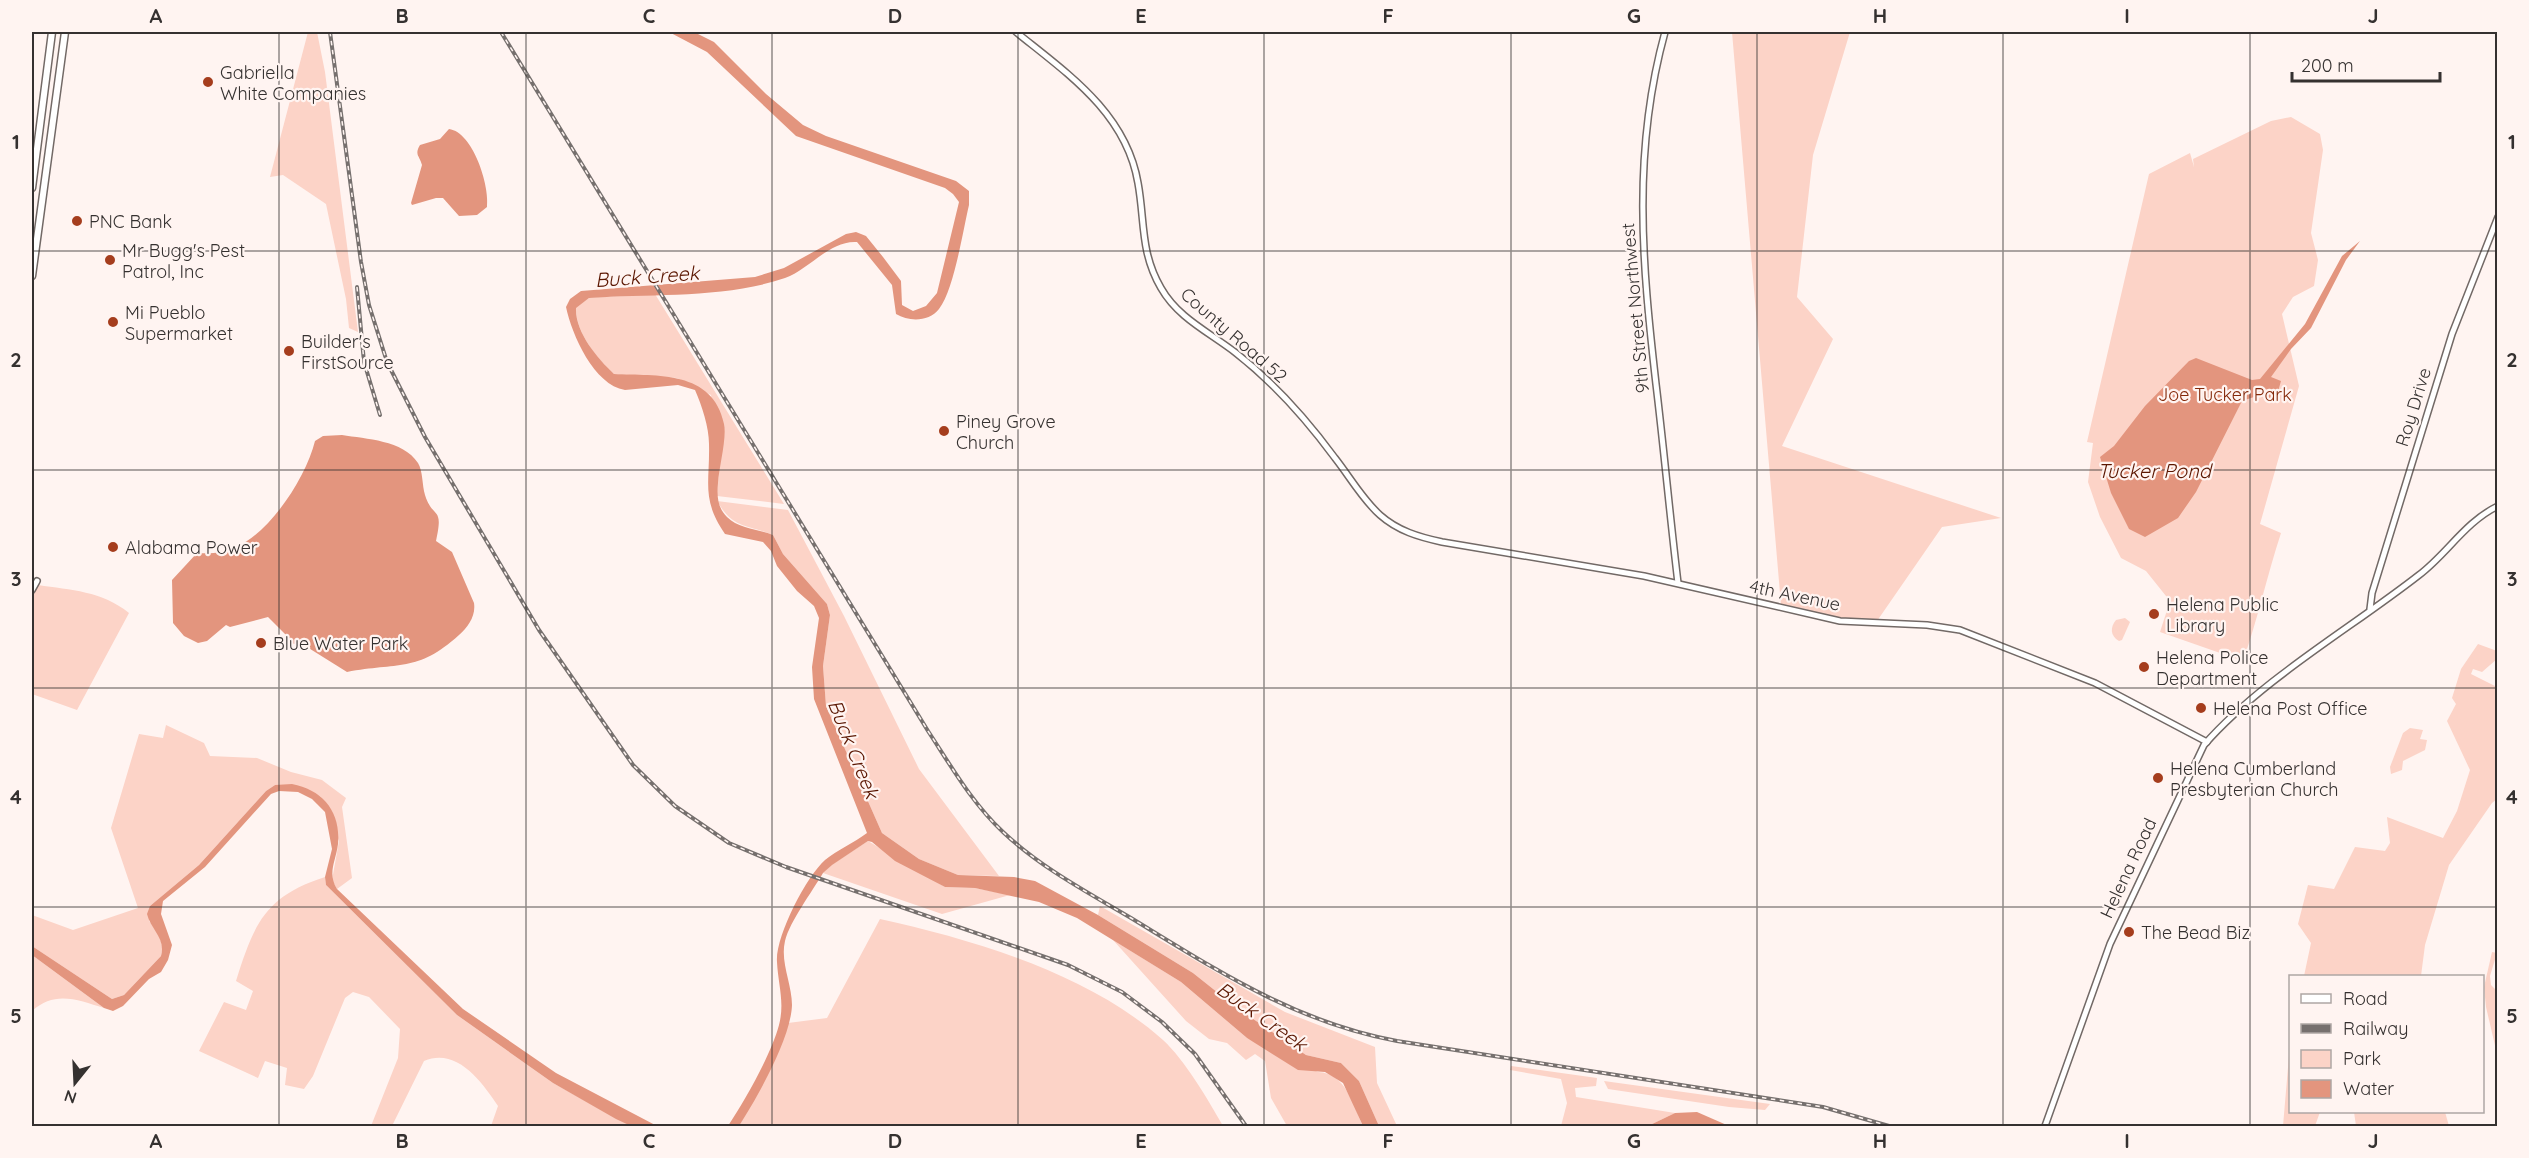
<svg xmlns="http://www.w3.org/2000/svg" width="2529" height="1158" font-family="Quicksand,sans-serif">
<rect width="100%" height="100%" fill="#fff4f1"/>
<g fill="#fcd3c7">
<polygon points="308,32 317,32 325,72 358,332 349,328 346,299 326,204 283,175 270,177"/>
<polygon points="1732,32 1850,32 1813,155 1797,297 1833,339 1782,446 2001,518 1942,527 1877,621 1841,618 1781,605"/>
<path d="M2291,117l29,17 3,16 -12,83 7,27 -4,26 -21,11 -11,17 17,72 -39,138 21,9c-14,43 -23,85 -38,128l-83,-29 10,-31 -24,-30 -25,-13 -21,-41 -12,-35 5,-39 -6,-1 62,-268 41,-21 4,14 -1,-8 78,-38z"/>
<path d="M655,294l129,210 -67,-8 2,-26 -8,-75 -34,-17 -63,-4c-17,-16 -39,-42 -38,-67l13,-9z"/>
<path d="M717,501l71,9 56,106 75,153 80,107 -41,-1 -39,-16 -37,-26 -56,-127 -3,-40 7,-51 -3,-11 -44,-50 -10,-19c-27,-11 -40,-6 -56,-34z"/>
<path d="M38,585c33,5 64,6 91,28l-52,97 -45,-16v-99z"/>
<path d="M2125,618l5,4 -8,18 -3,1c-9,-5 -9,-14 -3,-21z"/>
<polygon points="2478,644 2497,651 2497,659 2482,672 2473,669 2471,674 2497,687 2497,799 2492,803 2449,865 2425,945 2421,976 2304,976 2311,943 2298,924 2308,885 2334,889 2355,847 2385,851 2390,843 2387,817 2443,838 2457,811 2470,770 2447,721 2456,704 2452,698 2461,669"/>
<path d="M166,725l38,18 6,13 47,2 34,14 31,8 24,18 -4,9 10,71 -15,11 -5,-9 7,-39 -19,-45 -45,-11 -9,6 -67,74 -49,41 -1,15c8,10 16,21 12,35l-37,39 -12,4 -80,-53v-31l41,15 65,-22 -27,-80 28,-94 24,4z"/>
<polygon points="2410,728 2423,730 2420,739 2427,740 2425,750 2403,761 2402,770 2391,774 2390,767 2403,733"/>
<polygon points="868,841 945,887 975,888 1010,895 942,914 823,873 831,865"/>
<path d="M325,877l1,8 131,130 96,68 78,43h-140l7,-20c-16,-24 -41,-59 -74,-45l-32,65h-21l27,-68 2,-29 -31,-32 -16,-5 -8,6 -32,78 -9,13 -19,-4 2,-17 -22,-7 -7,17 -59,-27 25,-49 22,8 7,-19 -17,-10c18,-57 29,-85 89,-104z"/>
<polygon points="1100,906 1285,1012 1375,1047 1377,1083 1397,1126 1379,1126 1359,1081 1341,1063 1306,1055 1237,1008 1193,973 1098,915"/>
<path d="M880,919c95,21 209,55 283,121 21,19 46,61 60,86h-484l37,-69 12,-34 39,-5z"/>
<path d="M1113,940l68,42 66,56 71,34c28,1 35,33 45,54h-76l-16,-28 -6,-37 -10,-7 -9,6 -19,-17 -18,-4 -23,-18z"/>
<polygon points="2492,952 2497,953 2490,976 2491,985 2497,991 2497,1054 2486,1007 2484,987"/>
<path d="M32,955l72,53c-26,-8 -49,-18 -72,3z"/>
<polygon points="2290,1044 2290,1112 2320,1112 2315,1126 2283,1126"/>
<polygon points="1511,1066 1597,1078 1596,1086 1575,1088 1576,1097 1675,1113 1648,1126 1561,1126 1567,1103 1561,1079 1510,1070"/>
<polygon points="1604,1081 1770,1104 1765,1110 1729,1107 1608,1089"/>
<polygon points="2354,1112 2445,1112 2449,1126 2356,1126"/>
</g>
<g fill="#e3957e">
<path d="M669,32h25l20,10 52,52 37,31 23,11 130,45 13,10v14c-6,25 -15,85 -30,104 -10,13 -30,13 -43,5l-4,-29 -35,-43c-27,-2 -47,27 -72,36 -61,21 -132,15 -196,20l-13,10c-1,24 21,50 38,66 43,2 99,-4 110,50 3,14 -5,43 -6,59 -1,13 -1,24 9,34 12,12 31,12 46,18l10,19 44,50 3,11 -7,51 3,40 56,127 37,26 39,16 56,2 21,4 63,34 95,58 44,35 69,47 35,8 18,18 20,45h-16l-20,-43 -18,-11 -27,-2 -51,-32 -66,-56 -104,-64 -38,-16 -64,-14 -30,-1 -50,-26 -23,-19 -4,-1 -36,24 -9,8c-11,19 -33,48 -38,68 -5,21 7,43 7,64 -1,33 -35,93 -53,121h-11c17,-26 43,-71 51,-101 6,-23 -1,-41 -2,-63 -2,-25 29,-85 48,-102 12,-10 29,-17 42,-27l-53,-134 -2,-32 7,-49 -5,-12 -17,-15 -20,-25 -6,-15 -8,-9 -38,-8c-24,-35 -15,-51 -16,-90 0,-17 -7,-38 -14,-54l-17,-5 -53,5c-31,-5 -53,-55 -59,-83l4,-8 11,-8 174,-14 29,-9 62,-34 10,-2 10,4 17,21 18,24 1,24 11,6 13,-5 11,-13 22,-91 -6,-8 -8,-6 -149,-52 -89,-84z"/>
<path d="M449,129c24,3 41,57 38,78l-10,8 -18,1 -16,-18h-7l-24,7 -1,-2 11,-38c-2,-9 -8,-10 -2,-20l20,-6z"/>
<polygon points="2360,241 2346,260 2311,328 2291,349 2271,377 2281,381 2277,395 2269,399 2267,390 2264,388 2260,390 2260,395 2242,401 2196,492 2178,518 2145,537 2129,529 2111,493 2100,457 2114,446 2145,406 2189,361 2196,358 2252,380 2260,379 2305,324 2342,256"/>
<path d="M342,435c24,4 61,5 76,28 5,8 4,22 7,32 8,25 19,10 11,46l16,11 22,51c2,13 -6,24 -15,32 -42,38 -61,27 -112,37l-40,-25 -20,-5 -2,-8 -17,-17 -38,10 -4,-2 -19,16 -9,2 -14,-7 -11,-13 -1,-43 25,-27c13,1 28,0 40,-6 35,-17 69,-70 78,-106l8,-5z"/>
<path d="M292,784c31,6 49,28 46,60 -2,17 -11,29 -1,45l126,120 93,64 101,53h-26l-15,-7 -63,-36 -96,-68 -131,-130 -1,-8 7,-28 -7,-37 -13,-13 -14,-7 -19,-1 -8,3 -66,73 -42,34 -2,13 11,31 -4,15 -7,12 -12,7 -26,27 -10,5 -9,-3 -72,-53v-9l80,53 12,-4 37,-39c5,-18 -10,-26 -14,-42l3,-8 49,-41 67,-74 9,-6z"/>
<polygon points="1697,1112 1729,1126 1648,1126 1675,1113"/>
</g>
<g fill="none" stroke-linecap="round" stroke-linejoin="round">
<g stroke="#726966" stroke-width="8">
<g id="secondary">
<path d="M1016,32c52,42 110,81 122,151 7,38 2,69 23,105 17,30 48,44 75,65 37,29 71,67 99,105 15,19 27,41 45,57 18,16 39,22 62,27l202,34 196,45 87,4 33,5 135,53 112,59"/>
<path d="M1665,32c-33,120 -23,230 -9,352 8,66 14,133 22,199"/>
<polyline points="32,590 37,581"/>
<polyline points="2370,609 2372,593 2452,334 2498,217"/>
<path d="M2045,1126l65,-182 94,-199c58,-66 146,-116 215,-170 28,-21 46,-53 79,-69"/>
</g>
</g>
<g stroke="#726966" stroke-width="9">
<g id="primary">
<polyline points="32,188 52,32"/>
<polyline points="32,276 65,32"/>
</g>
</g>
<use href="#secondary" stroke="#fff" stroke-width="5"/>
<use href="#primary" stroke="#fff" stroke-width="6"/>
<g stroke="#76706e" stroke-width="4">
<g id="rail">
<polyline points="330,32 361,262 369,305 387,362 425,437 539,630 633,765 675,806 729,843 786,867 1068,965 1122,992 1162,1022 1195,1054 1246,1126"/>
<path d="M501,32l427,699c23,35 44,72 75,101 37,35 84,60 128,86 87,53 164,104 266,123l426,66 66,19"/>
<polyline points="357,287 364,362 380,415"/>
</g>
</g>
<use href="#rail" stroke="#fff4f1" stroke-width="1.5" stroke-dasharray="4.5" stroke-linecap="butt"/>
</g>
<path fill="none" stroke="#353130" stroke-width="1.5" stroke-opacity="0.55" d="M279,32v1094M526,32v1094M772,32v1094M1018,32v1094M1264,32v1094M1511,32v1094M1757,32v1094M2003,32v1094M2250,32v1094M32,251h2466M32,470h2466M32,688h2466M32,907h2466"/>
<g fill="#a53d1d" stroke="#fff4f1" stroke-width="2">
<circle cx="208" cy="82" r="6"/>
<circle cx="77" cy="221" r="6"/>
<circle cx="110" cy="260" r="6"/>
<circle cx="113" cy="322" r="6"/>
<circle cx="289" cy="351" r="6"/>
<circle cx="944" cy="431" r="6"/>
<circle cx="113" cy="547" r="6"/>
<circle cx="2154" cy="614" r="6"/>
<circle cx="261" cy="643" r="6"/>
<circle cx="2144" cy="667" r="6"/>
<circle cx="2201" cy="708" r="6"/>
<circle cx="2158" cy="778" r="6"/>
<circle cx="2129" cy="932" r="6"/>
</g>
<g text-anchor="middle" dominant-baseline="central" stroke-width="4.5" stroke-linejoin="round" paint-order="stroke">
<g font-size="18" fill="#353130" stroke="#fff4f1" text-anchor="start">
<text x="220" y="72">Gabriella<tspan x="220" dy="21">White Companies</tspan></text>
<text x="89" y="221">PNC Bank</text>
<text x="122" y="250">Mr Bugg's Pest<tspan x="122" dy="21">Patrol, Inc</tspan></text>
<text x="125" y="312">Mi Pueblo<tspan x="125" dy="21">Supermarket</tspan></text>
<text x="301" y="341">Builder's<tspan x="301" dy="21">FirstSource</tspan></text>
<text x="956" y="421">Piney Grove<tspan x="956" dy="21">Church</tspan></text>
<text x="125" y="547">Alabama Power</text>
<text x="2166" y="604">Helena Public<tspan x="2166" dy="21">Library</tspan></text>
<text x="273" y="643">Blue Water Park</text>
<text x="2156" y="657">Helena Police<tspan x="2156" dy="21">Department</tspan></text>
<text x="2213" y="708">Helena Post Office</text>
<text x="2170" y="768">Helena Cumberland<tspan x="2170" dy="21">Presbyterian Church</tspan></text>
<text x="2141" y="932">The Bead Biz</text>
</g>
<g font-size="18" fill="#353130" stroke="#fff4f1">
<text transform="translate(1635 308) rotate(-95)">9th Street Northwest</text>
<text transform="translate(1234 335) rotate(41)">County Road 52</text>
<text transform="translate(2413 407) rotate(-73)">Roy Drive</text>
<text transform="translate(1795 595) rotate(12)">4th Avenue</text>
<text transform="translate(2128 868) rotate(-65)">Helena Road</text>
</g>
<g font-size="18" fill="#85290a" stroke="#fff4f1">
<text x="2225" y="394">Joe Tucker Park</text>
</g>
<g font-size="20" font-style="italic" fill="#5b1600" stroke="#fff4f1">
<text transform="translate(647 276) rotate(-4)">Buck Creek</text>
<text x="2154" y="470">Tucker Pond</text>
<text transform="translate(854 749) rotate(68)">Buck Creek</text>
<text transform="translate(1262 1016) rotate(35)">Buck Creek</text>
</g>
</g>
<rect width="2529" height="1158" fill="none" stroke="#fff4f1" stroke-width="66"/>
<rect x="2289" y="975" width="195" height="138" fill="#fff4f1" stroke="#aea6a4" stroke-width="1.5"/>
<rect x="2301" y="994" width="30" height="9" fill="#ffffff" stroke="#aea6a4" stroke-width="1.5"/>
<text x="2343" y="1005" font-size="18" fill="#353130">Road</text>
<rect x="2301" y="1024" width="30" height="9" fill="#76706e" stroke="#aea6a4" stroke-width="1.5"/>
<text x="2343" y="1035" font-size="18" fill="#353130">Railway</text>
<rect x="2301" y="1050" width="30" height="18" fill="#fcd3c7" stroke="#aea6a4" stroke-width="1.5"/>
<text x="2343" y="1065" font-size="18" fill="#353130">Park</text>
<rect x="2301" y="1080" width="30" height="18" fill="#e3957e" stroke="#aea6a4" stroke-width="1.5"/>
<text x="2343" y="1095" font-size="18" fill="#353130">Water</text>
<g transform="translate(75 1083) rotate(198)" stroke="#fff4f1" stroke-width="4.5" paint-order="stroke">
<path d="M0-4.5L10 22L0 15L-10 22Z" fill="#353130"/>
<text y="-9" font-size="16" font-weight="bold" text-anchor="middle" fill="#353130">N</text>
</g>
<path d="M2292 72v9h148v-9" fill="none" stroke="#353130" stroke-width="3"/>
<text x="2301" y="72" font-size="18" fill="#353130" stroke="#fff4f1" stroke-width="4.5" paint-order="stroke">200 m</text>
<rect x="33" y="33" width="2463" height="1092" fill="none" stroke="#353130" stroke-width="2"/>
<g font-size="20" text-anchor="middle" font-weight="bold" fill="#353130">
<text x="156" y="23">A</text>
<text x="402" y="23">B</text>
<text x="649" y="23">C</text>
<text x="895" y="23">D</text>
<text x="1141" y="23">E</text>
<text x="1388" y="23">F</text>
<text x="1634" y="23">G</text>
<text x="1880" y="23">H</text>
<text x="2127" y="23">I</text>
<text x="2373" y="23">J</text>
<text x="16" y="149">1</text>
<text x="2512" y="149">1</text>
<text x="16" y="367">2</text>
<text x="2512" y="367">2</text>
<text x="16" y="586">3</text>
<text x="2512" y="586">3</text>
<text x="16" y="804">4</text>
<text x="2512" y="804">4</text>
<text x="16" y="1023">5</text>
<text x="2512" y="1023">5</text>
<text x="156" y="1148">A</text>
<text x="402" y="1148">B</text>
<text x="649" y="1148">C</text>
<text x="895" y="1148">D</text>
<text x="1141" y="1148">E</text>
<text x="1388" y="1148">F</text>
<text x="1634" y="1148">G</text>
<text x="1880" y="1148">H</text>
<text x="2127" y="1148">I</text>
<text x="2373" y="1148">J</text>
</g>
</svg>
